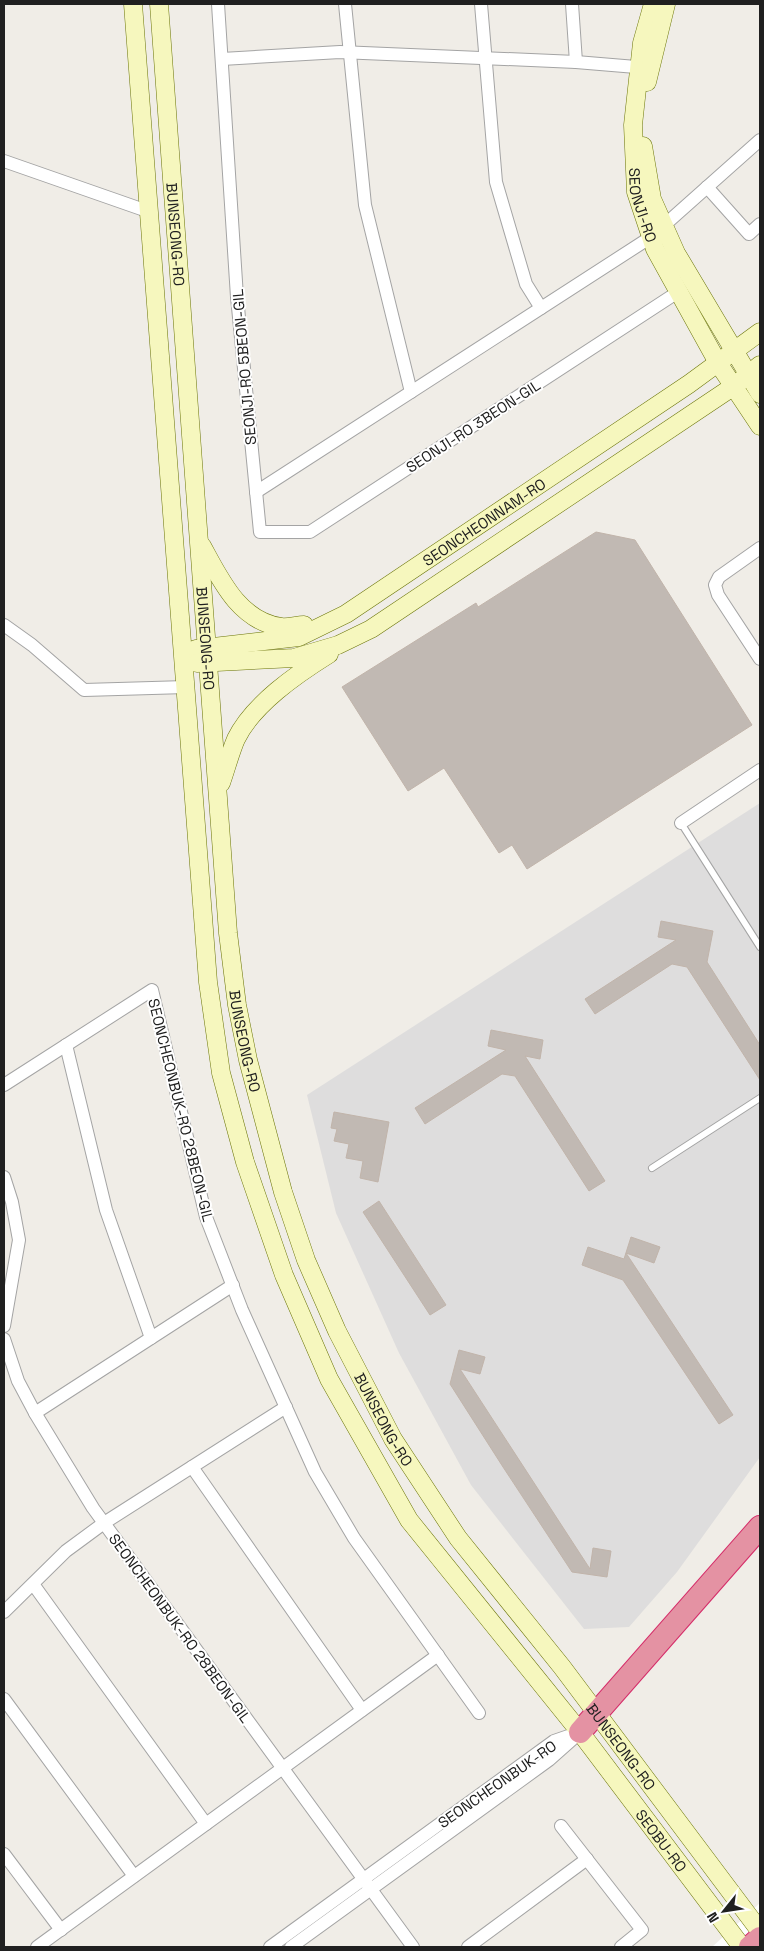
<svg xmlns="http://www.w3.org/2000/svg" width="764" height="1951" font-family="'Space Grotesk',sans-serif">
<rect width="100%" height="100%" fill="#f0ede7"/>
<polygon fill="#dedddd" points="760,803 760,1457 677,1572 629,1627 584,1629 471,1485 399,1353 336,1213 307,1095"/>
<polygon fill="#fff" points="760,1903 760,1947 712,1947"/>
<g fill="#c1b9b3" stroke="#c1b4aa">
<polygon points="596,532 635,540 752,725 527,869 512,845 499,853 444,768 408,791 342,687 476,603 478,607"/>
<polygon points="661,921 713,931 707,962 760,1045 760,1080 687,967 672,964 595,1014 585,999 676,940 658,937"/>
<polygon points="491,1030 543,1040 540,1059 525,1056 605,1181 589,1191 515,1076 502,1074 425,1124 415,1108 506,1050 488,1046"/>
<polygon points="334,1112 389,1122 378,1182 360,1178 363,1161 346,1158 349,1144 334,1141 337,1129 331,1128"/>
<polygon points="379,1201 446,1305 430,1315 363,1212"/>
<polygon points="631,1237 660,1247 654,1263 626,1253 733,1415 719,1424 623,1280 582,1265 588,1247 624,1259"/>
<polygon points="459,1350 485,1357 480,1374 460,1369 590,1569 593,1548 611,1551 607,1577 572,1572 503,1467 450,1384"/>
</g>
<g fill="none" stroke-linecap="round" stroke-linejoin="round">
<g stroke="#a4a4a4" stroke-width="8">
<g id="lane">
<polyline points="681,823 760,947"/>
<polyline points="652,1168 760,1098"/>
</g>
</g>
<g stroke="#a4a4a4" stroke-width="14">
<g id="street">
<polyline points="218,4 237,297 260,532 310,532 678,292"/>
<polyline points="345,4 365,205 411,392"/>
<polyline points="481,4 496,182 526,284 541,308"/>
<polyline points="572,4 576,62"/>
<polyline points="222,59 340,52 576,62 648,68"/>
<polyline points="4,161 150,212"/>
<polyline points="707,187 749,234 760,224"/>
<polyline points="256,492 651,237 760,140"/>
<polyline points="760,548 719,577 715,585 718,595 760,659"/>
<polyline points="4,625 32,645 84,690 186,687"/>
<polyline points="681,823 760,770"/>
<polyline points="66,1045 106,1210 151,1338"/>
<polyline points="4,1085 152,990 206,1217 242,1310 315,1472 354,1538 479,1713"/>
<polyline points="4,1177 12,1202 19,1240 4,1326"/>
<polyline points="4,1339 18,1381 35,1413 93,1508 413,1947"/>
<polyline points="35,1413 233,1285"/>
<polyline points="192,1467 362,1710"/>
<polyline points="33,1584 206,1824"/>
<polyline points="4,1612 66,1551 104,1523 286,1407"/>
<polyline points="4,1699 134,1876"/>
<polyline points="561,1826 642,1930 621,1947"/>
<polyline points="4,1854 61,1930"/>
<polyline points="37,1947 438,1655"/>
<polyline points="270,1947 554,1741 580,1732"/>
<polyline points="291,1947 549,1760 576,1736"/>
<polyline points="468,1947 587,1859"/>
</g>
</g>
<g stroke="#6b7509" stroke-width="19">
<g id="secondary">
<path id="s1" d="M133,4l75,978 13,91 24,89 39,113 45,104 80,141 171,212 162,215"/>
<path id="s2" d="M159,4l69,929 9,72 11,55 35,132 23,68 31,71 56,108 65,99 104,129 198,264"/>
<path id="s3" d="M653,4l-11,39 -9,82 3,67 19,57 63,114 42,63"/>
<polyline points="647,82 666,4"/>
<polyline points="643,146 652,199 676,253 760,394"/>
<path d="M202,546c18,33 37,75 79,81 7,1 16,-2 23,-2"/>
<path id="s4" d="M196,649l103,-12 47,-23 343,-230 71,-52"/>
<polyline points="197,663 294,658 338,645 371,629 734,386 760,365"/>
<path d="M221,783c5,-14 9,-30 15,-44 17,-35 61,-65 93,-85"/>
</g>
</g>
<g stroke="#d52e6a" stroke-width="24">
<g id="highway">
<polyline points="580,1732 760,1527"/>
<polyline points="750,1947 760,1938"/>
</g>
</g>
<use href="#lane" stroke="#fff" stroke-width="6"/>
<use href="#street" stroke="#fff" stroke-width="12"/>
<use href="#secondary" stroke="#f6f7be" stroke-width="18"/>
<use href="#highway" stroke="#e492a3" stroke-width="22"/>
</g>
<g text-anchor="middle" dominant-baseline="central" stroke-width="4" stroke-linejoin="round" paint-order="stroke">
<g font-size="15" fill="#202020" stroke="#fff">
<text stroke="none"><textPath href="#s3" startOffset="204">SEONJI-RO</textPath></text>
<text stroke="none"><textPath href="#s2" startOffset="231">BUNSEONG-RO</textPath></text>
<text transform="translate(244 367) rotate(-95)">SEONJI-RO 5BEON-GIL</text>
<text transform="translate(473 426) rotate(-33)">SEONJI-RO 3BEON-GIL</text>
<text stroke="none"><textPath href="#s4" startOffset="322">SEONCHEONNAM-RO</textPath></text>
<text stroke="none"><textPath href="#s2" startOffset="636">BUNSEONG-RO</textPath></text>
<text stroke="none"><textPath href="#s2" startOffset="1041">BUNSEONG-RO</textPath></text>
<text transform="translate(181 1110) rotate(76)">SEONCHEONBUK-RO 28BEON-GIL</text>
<text stroke="none"><textPath href="#s2" startOffset="1446">BUNSEONG-RO</textPath></text>
<text transform="translate(180 1628) rotate(54)">SEONCHEONBUK-RO 28BEON-GIL</text>
<text stroke="none"><textPath href="#s2" startOffset="1851">BUNSEONG-RO</textPath></text>
<text transform="translate(497 1784) rotate(-35)">SEONCHEONBUK-RO</text>
<text stroke="none"><textPath href="#s1" startOffset="1968">SEOBU-RO</textPath></text>
</g>
</g>
<rect width="764" height="1951" fill="none" stroke="#202020" stroke-width="10"/>
<g transform="translate(724 1911) rotate(240)" stroke="#ffffff" stroke-width="4" paint-order="stroke">
<path d="M0-4L9 19L0 12L-9 19Z" fill="#202020"/>
<text y="-8" font-size="14" font-weight="bold" text-anchor="middle" fill="#202020">N</text>
</g>
</svg>
